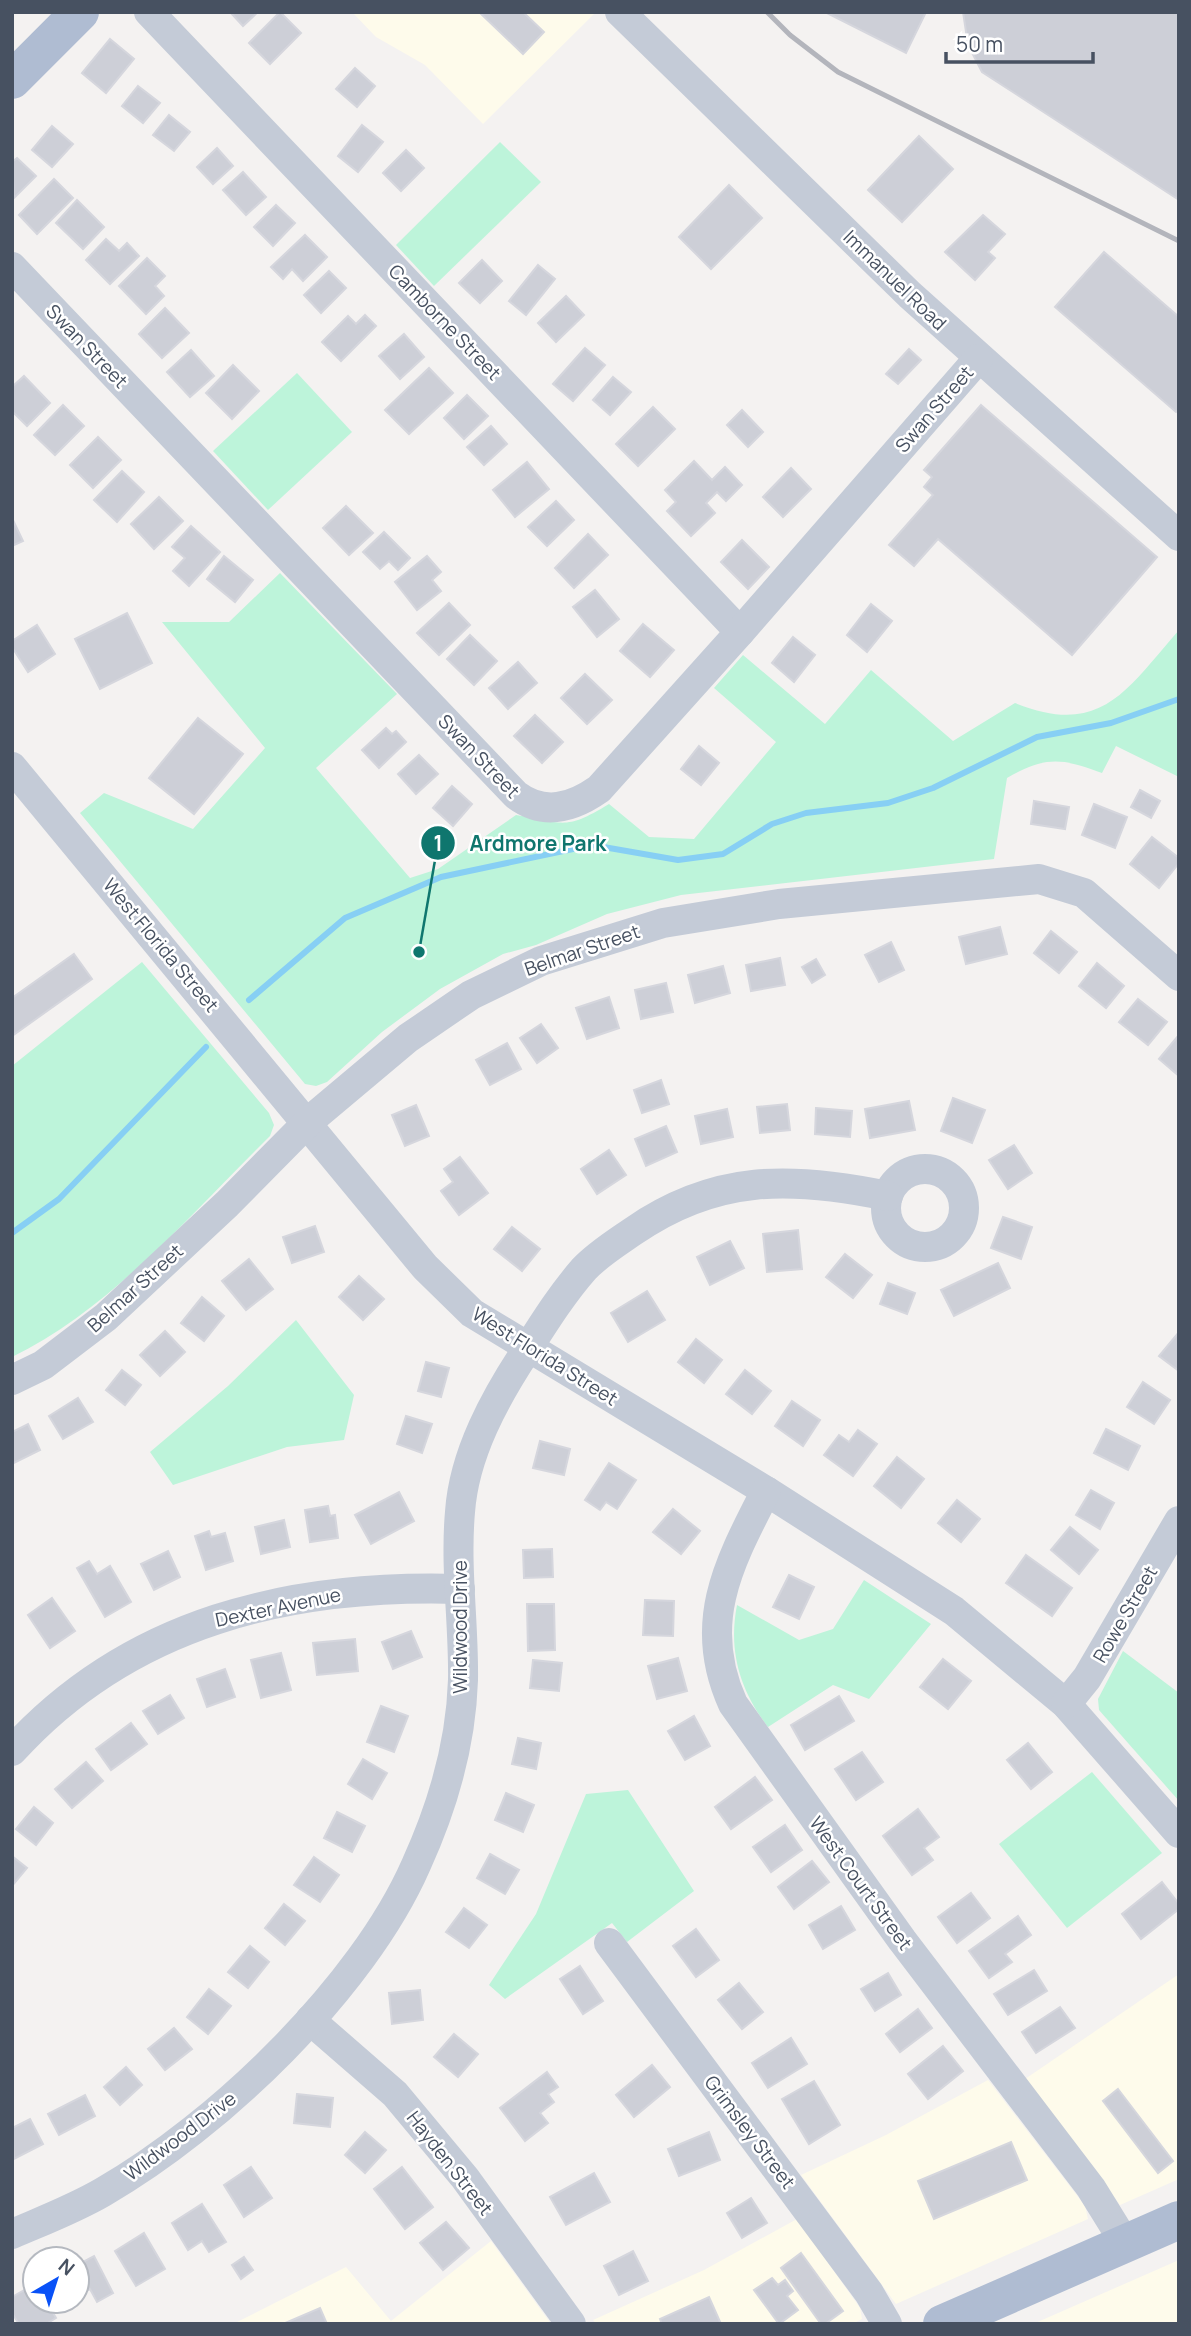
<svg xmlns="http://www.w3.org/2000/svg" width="1191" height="2336" font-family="Manrope,sans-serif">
<rect width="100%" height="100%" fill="#f4f2f1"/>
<g fill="#fefbeb">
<polygon points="352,12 596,12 483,124 425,65 376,37"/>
<polygon points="1179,1974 1179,2179 1120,2205 1025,2079"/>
<polygon points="988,2080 1085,2206 1088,2219 896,2304 801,2175 886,2135"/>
<polygon points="797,2219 860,2308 862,2319 852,2324 596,2324 593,2320 704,2270"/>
<polygon points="491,2241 551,2324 233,2324 346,2267 391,2321"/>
<polygon points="1179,2260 1179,2324 1033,2324"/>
</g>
<g fill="#bdf4da">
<polygon points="500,142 541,182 434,286 396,245"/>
<polygon points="297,373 352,432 268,510 213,451"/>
<path d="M280,573l117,121 -81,74 94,110 28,-9 78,-54c48,7 47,17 93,-11l40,33 45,2 82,-97 -62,-54 29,-33 82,69 46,-54 82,71 62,-38c87,35 112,-14 164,-73v147l-63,-31 -14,27c-40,-15 -57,-17 -95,5l-13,81 -313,36 -74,19 -71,31 -33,9 -63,35 -58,43 -55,50 -11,4 -11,-2 -225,-271 24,-20 89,36 72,-81 -103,-126h67z"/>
<path d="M142,962l127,151 5,12 -4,11c-78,77 -159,173 -258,221v-291z"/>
<polygon points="296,1320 354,1395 344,1440 287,1447 173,1485 150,1452 228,1386"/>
<path d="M864,1580l67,44 -62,75 -36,-14 -65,42c-28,-37 -40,-76 -31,-122l62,35 34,-11z"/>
<polygon points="1123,1651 1179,1693 1179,1801 1099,1710 1098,1699"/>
<polygon points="1092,1772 1162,1853 1067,1928 999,1844"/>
<polygon points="628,1790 694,1891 627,1942 612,1923 505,1999 489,1985 536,1914 586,1794"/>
</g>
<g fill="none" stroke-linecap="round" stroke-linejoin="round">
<g stroke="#87cff4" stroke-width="6">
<polyline points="249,1000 345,918 441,877 592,845 678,860 723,854 772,824 806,813 888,803 933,788 1037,737 1111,723 1179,699"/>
<polyline points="12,1233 59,1199 206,1047"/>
</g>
</g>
<g fill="#cdcfd7" stroke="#d5d6dd" stroke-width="2">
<polygon points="230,12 258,12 243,26"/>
<polygon points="280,12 301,33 270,64 249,43"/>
<polygon points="479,12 523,12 544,32 523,54"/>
<polygon points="825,12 926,12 906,53"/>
<polygon points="963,12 1179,12 1179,200 982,72 968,45"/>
<polygon points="110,39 134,59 106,93 82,73"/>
<polygon points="355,68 375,86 357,107 336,89"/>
<polygon points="138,86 160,103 143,123 122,106"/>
<polygon points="169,115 190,132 174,151 153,135"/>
<polygon points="362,125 383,142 358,172 338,156"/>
<polygon points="52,126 73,144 52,167 32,150"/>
<polygon points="919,136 953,169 902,222 868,190"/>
<polygon points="217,148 233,166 213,184 197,167"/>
<polygon points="406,150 424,168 401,191 383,173"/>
<polygon points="17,158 36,176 14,198 12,162"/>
<polygon points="243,172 266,197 246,215 223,190"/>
<polygon points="54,179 73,198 37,234 19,215"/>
<polygon points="729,185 762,218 711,269 679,237"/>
<polygon points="77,200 104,227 83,249 56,223"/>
<polygon points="276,205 295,223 273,246 254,227"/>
<polygon points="983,215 1005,234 988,252 995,258 975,280 945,252"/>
<polygon points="305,235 327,257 303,281 292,269 283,279 271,267"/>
<polygon points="106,239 119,251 127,243 139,256 110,284 86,260"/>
<polygon points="1104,252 1179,317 1179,409 1176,412 1055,307"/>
<polygon points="147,258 165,276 155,286 164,296 146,314 119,286"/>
<polygon points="482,260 502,281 480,303 459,283"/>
<polygon points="538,265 555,279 526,315 509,301"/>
<polygon points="329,271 346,288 321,313 304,295"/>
<polygon points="566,296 584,315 556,342 538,323"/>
<polygon points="165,308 189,333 162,358 139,334"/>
<polygon points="365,315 376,326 341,361 322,342 348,316 356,324"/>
<polygon points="404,334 424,357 400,379 379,356"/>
<polygon points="585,348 605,365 573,401 553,384"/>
<polygon points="909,349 921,360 898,384 886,374"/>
<polygon points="191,350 214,376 190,397 167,372"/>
<polygon points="233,365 259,391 232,419 206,393"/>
<polygon points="429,368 453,393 409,434 385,410"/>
<polygon points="24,376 50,403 27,426 12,411 12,387"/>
<polygon points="613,377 631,392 610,415 593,400"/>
<polygon points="467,395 488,416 464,439 444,418"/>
<polygon points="63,405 84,426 55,455 34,435"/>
<polygon points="981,405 1157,557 1072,655 938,539 914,566 889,545 933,495 924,487 932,477 924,470"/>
<polygon points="653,407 675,429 638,466 616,444"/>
<polygon points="742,410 763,432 748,447 727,425"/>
<polygon points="491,426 507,444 484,465 467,447"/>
<polygon points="98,437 121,460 93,488 70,465"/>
<polygon points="694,461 712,480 725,467 742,485 726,501 717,492 706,503 715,513 691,536 667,511 676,502 665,490"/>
<polygon points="527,462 549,489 515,517 493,490"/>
<polygon points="791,468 811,489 783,517 763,497"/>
<polygon points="122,471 144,492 117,522 94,500"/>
<polygon points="159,497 183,521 154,549 131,524"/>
<polygon points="556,501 574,520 547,546 528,527"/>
<polygon points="346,506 373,533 349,555 323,528"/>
<polygon points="12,518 23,541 12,546"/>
<polygon points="191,526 220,552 189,586 173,571 185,558 172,547"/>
<polygon points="384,532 410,558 398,570 389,561 380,569 363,552"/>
<polygon points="588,534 608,555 574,588 555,568"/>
<polygon points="742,540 769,567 748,589 721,562"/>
<polygon points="224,556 253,580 235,602 207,579"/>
<polygon points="427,556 441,572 432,580 441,591 417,610 395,582"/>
<polygon points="595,590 619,619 597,637 573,607"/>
<polygon points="449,603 470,625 439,655 417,633"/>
<polygon points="871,604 892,621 867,652 847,635"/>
<polygon points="127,613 152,663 100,689 75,639"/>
<polygon points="643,624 674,650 650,677 620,651"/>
<polygon points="37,625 55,654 28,672 12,647 12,641"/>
<polygon points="470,635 497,661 474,685 447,659"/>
<polygon points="793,637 815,655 794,682 772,663"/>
<polygon points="518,662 537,683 508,709 489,688"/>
<polygon points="585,674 612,700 587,724 561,698"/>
<polygon points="535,715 563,742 542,763 514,736"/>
<polygon points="198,718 243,754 194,814 149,778"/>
<polygon points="386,728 392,734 396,731 406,742 379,768 362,750"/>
<polygon points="699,746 719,763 701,785 681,769"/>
<polygon points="419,755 438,774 416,794 398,774"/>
<polygon points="452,786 472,804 453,826 433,808"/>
<polygon points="1140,790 1160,801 1151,818 1131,807"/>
<polygon points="1034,801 1069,807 1065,829 1031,824"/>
<polygon points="1094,804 1127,817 1115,848 1082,835"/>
<polygon points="1152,837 1179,858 1179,863 1159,888 1130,864"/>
<polygon points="1000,927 1007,954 966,964 959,937"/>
<polygon points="1051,931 1077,952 1059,973 1034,953"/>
<polygon points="891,942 904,970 879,982 865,955"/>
<polygon points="74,954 92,979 12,1036 12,998"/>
<polygon points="780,958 785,985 751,991 746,965"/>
<polygon points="816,959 825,975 812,983 802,967"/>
<polygon points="1097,963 1124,986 1106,1008 1079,986"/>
<polygon points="723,966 730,993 695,1003 688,975"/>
<polygon points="666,983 673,1012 641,1019 635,990"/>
<polygon points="609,997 619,1028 587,1039 576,1008"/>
<polygon points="1138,999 1167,1022 1148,1045 1119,1022"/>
<polygon points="541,1024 558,1048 537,1063 520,1038"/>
<polygon points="1178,1036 1179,1036 1179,1076 1159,1059"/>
<polygon points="507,1043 521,1069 490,1085 476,1060"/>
<polygon points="661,1080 669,1104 642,1113 634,1090"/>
<polygon points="953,1098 985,1110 972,1143 941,1131"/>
<polygon points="909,1101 915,1130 870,1138 865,1109"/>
<polygon points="787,1104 790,1130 760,1133 757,1107"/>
<polygon points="416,1105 429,1136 405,1146 392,1115"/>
<polygon points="816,1108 852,1111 850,1137 815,1134"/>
<polygon points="727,1109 733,1137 701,1144 695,1116"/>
<polygon points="666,1126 677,1152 646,1166 635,1139"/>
<polygon points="1014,1145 1032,1173 1008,1189 989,1160"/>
<polygon points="609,1150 626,1175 597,1194 581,1169"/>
<polygon points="460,1157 488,1193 459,1215 441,1191 453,1182 444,1169"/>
<polygon points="1003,1217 1032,1227 1021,1259 991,1248"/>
<polygon points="315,1226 324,1252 292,1263 283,1237"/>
<polygon points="512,1227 540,1249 522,1271 494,1249"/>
<polygon points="798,1230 802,1269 767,1272 763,1234"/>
<polygon points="730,1241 744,1268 710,1285 697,1257"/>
<polygon points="845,1254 872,1275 853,1298 826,1277"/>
<polygon points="249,1259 273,1289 246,1310 222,1281"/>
<polygon points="998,1263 1010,1288 954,1316 941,1290"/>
<polygon points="359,1276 384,1299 363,1320 339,1297"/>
<polygon points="888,1283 915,1293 907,1314 880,1304"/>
<polygon points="647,1291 665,1320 628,1342 611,1313"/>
<polygon points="202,1297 224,1316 204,1341 181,1323"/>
<polygon points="165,1331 185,1352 160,1376 140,1355"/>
<polygon points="1179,1332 1179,1371 1159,1356"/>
<polygon points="696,1339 722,1360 704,1383 678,1362"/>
<polygon points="426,1362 449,1368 441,1397 418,1391"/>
<polygon points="122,1370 141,1385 125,1405 106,1390"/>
<polygon points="745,1370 771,1391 752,1414 726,1394"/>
<polygon points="1143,1382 1170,1400 1154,1424 1127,1407"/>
<polygon points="78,1398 93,1422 63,1439 49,1416"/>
<polygon points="792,1401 820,1420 803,1446 775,1426"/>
<polygon points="406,1416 432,1424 422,1453 397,1444"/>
<polygon points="28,1424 40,1450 12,1464 12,1432"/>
<polygon points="1106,1429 1140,1446 1128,1470 1094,1453"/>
<polygon points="858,1430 877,1444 853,1476 824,1455 839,1435 849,1442"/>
<polygon points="540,1441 570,1449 564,1475 533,1468"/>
<polygon points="897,1457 924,1479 901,1508 874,1486"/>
<polygon points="609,1463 636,1480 617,1509 606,1502 600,1510 585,1500"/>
<polygon points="1091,1490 1114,1503 1100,1529 1076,1515"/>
<polygon points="399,1492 414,1521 371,1544 355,1515"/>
<polygon points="957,1500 980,1519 961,1542 938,1523"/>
<polygon points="328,1506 330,1516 335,1515 338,1538 310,1542 305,1510"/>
<polygon points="673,1509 700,1531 681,1554 653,1532"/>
<polygon points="284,1520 290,1547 261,1554 255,1527"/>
<polygon points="1070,1527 1098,1550 1079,1574 1051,1550"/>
<polygon points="209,1531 211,1537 225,1533 233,1561 206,1570 195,1536"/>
<polygon points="552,1549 553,1577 524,1578 523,1550"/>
<polygon points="168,1551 180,1577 154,1590 141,1564"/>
<polygon points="1026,1555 1072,1588 1052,1616 1006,1583"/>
<polygon points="89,1561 97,1574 110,1566 131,1602 105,1617 77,1568"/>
<polygon points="789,1575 814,1587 799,1619 773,1607"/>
<polygon points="52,1598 75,1631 50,1648 28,1615"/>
<polygon points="645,1600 674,1601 673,1636 643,1635"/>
<polygon points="527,1604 554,1604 555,1650 528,1651"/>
<polygon points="411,1631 422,1657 393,1669 382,1642"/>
<polygon points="355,1639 358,1671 317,1675 313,1643"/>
<polygon points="281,1653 291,1690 261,1698 251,1660"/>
<polygon points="678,1658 687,1691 657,1699 648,1666"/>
<polygon points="943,1659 971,1681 948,1709 920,1687"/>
<polygon points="533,1660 562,1663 559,1691 530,1688"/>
<polygon points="225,1669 235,1697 207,1707 197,1679"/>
<polygon points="170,1695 184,1718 158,1734 143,1711"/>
<polygon points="839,1696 854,1721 805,1750 791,1725"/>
<polygon points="381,1706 408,1716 394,1752 367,1742"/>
<polygon points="694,1716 710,1746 685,1760 668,1731"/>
<polygon points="131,1723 147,1744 111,1770 96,1749"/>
<polygon points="518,1738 541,1743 536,1769 512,1764"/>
<polygon points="1028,1743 1052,1772 1031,1789 1007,1760"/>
<polygon points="862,1752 883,1782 856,1800 835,1769"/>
<polygon points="363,1759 387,1773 372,1799 348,1784"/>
<polygon points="86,1762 103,1781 72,1808 55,1789"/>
<polygon points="755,1777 772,1800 731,1829 715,1807"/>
<polygon points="506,1793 534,1805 523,1832 495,1820"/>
<polygon points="34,1807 53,1823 36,1845 16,1829"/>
<polygon points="918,1809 939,1837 924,1848 933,1860 912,1875 883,1836"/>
<polygon points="337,1812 365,1826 352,1852 324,1838"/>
<polygon points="785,1825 802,1850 771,1872 753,1847"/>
<polygon points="490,1854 519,1870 505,1894 477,1878"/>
<polygon points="12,1856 27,1868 12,1886"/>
<polygon points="314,1857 339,1875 320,1902 294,1885"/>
<polygon points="812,1861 829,1882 794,1909 778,1887"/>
<polygon points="1162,1882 1179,1904 1179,1909 1141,1939 1122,1914"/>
<polygon points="971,1893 990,1918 957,1943 938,1917"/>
<polygon points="284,1904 305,1921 285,1945 265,1928"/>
<polygon points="841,1906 855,1930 823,1949 809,1925"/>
<polygon points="464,1908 487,1925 469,1948 446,1932"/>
<polygon points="1018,1916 1031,1935 1005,1954 1012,1962 989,1978 969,1951"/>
<polygon points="696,1929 719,1960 696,1977 673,1946"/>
<polygon points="250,1946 269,1962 248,1988 228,1972"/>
<polygon points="580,1966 603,2001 583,2014 560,1979"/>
<polygon points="1034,1970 1047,1991 1008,2015 994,1994"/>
<polygon points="888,1973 901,1995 875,2011 861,1989"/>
<polygon points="739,1983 763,2012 742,2029 718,2000"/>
<polygon points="209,1989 231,2006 208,2034 187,2017"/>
<polygon points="420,1990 423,2020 392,2024 389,1993"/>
<polygon points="1060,2007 1075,2028 1036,2053 1022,2032"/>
<polygon points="918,2009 932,2028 900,2052 886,2034"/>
<polygon points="174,2028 192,2049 165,2070 148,2049"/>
<polygon points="454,2034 478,2054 458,2077 434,2057"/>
<polygon points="791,2038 807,2064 768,2088 752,2063"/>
<polygon points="943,2046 963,2071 928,2099 908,2074"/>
<polygon points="652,2065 670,2087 634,2117 616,2095"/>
<polygon points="126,2067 142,2085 120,2105 104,2087"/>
<polygon points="547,2072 558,2087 548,2094 554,2102 540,2113 548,2123 525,2141 500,2108"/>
<polygon points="814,2081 840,2125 809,2144 782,2099"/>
<polygon points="1118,2089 1173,2161 1158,2173 1103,2101"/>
<polygon points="297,2094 333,2098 330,2127 294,2123"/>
<polygon points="85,2095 95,2116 59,2135 48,2114"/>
<polygon points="30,2119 43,2144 14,2159 12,2128"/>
<polygon points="365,2132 386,2150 365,2173 345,2155"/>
<polygon points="709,2132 720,2160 679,2176 668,2149"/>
<polygon points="1011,2142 1027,2180 934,2219 918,2181"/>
<polygon points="251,2167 272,2198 244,2217 224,2185"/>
<polygon points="402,2167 433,2207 405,2229 374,2189"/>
<polygon points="594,2173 610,2202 566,2225 550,2197"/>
<polygon points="751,2198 767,2223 742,2238 727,2213"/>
<polygon points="202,2204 226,2242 209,2252 202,2241 188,2250 172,2223"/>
<polygon points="446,2222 469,2248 443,2270 420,2243"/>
<polygon points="144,2233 165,2269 136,2286 115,2251"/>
<polygon points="633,2251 648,2281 619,2295 604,2266"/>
<polygon points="801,2253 843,2311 825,2324 821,2324 781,2268"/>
<polygon points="94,2256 113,2293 97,2302 90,2289 77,2296 77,2265"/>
<polygon points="244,2257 253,2270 241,2279 232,2265"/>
<polygon points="772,2278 778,2285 785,2280 793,2291 787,2296 798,2310 779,2324 754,2290"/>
<polygon points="35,2284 35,2301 46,2301 56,2318 46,2324 19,2324 12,2313 12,2297"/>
<polygon points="709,2297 721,2324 662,2324 660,2319"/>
<polygon points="320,2308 327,2324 283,2324"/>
</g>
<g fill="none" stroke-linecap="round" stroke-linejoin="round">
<g stroke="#c4cbd7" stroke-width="30">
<polyline points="149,12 740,632"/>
<polyline points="620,12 910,295 1179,536"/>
<path d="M12,267l504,528c28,21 56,13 83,-6l141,-157 238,-273"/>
<polyline points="12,767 425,1267 472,1313 766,1491 954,1611 1066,1704 1179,1833"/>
<circle cx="925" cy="1208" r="39"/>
<polyline points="12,1380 43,1365 106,1317 227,1204 308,1122 408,1038 471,995 541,961 663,923 779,904 1039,879 1084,893 1179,976"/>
<path d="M766,1491c-37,72 -70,132 -33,213l169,236 189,248 34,55"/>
<polyline points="1066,1704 1087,1678 1179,1521"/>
<path d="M12,1751c118,-130 278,-167 448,-162"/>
<polyline points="609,1943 869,2293 887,2324"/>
<polyline points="310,2020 395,2094 465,2178 571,2324"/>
<path d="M12,2234c30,-13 62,-25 91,-42 115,-66 259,-204 313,-327 26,-57 45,-121 47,-185 1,-55 -8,-112 -3,-168 4,-58 35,-114 66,-161 18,-28 36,-57 58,-82 13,-14 32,-26 48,-37 83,-58 160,-56 256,-36"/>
</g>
<g stroke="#afbcd2" stroke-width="38">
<polyline points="12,80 80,12"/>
<polyline points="942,2324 1179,2220"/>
</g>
<polyline stroke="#b3b5bc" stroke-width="5" points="767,12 790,35 838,72 1179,241"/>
</g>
<g text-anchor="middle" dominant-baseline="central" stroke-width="5" stroke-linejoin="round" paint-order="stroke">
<g font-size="19" fill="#475161" stroke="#fff">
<text transform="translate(895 280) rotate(44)">Immanuel Road</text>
<text transform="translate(445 322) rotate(46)">Camborne Street</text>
<text transform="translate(87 346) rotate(46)">Swan Street</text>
<text transform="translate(934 409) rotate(-49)">Swan Street</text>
<text transform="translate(479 756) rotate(46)">Swan Street</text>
<text transform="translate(161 945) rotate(50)">West Florida Street</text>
<text transform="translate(582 950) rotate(-19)">Belmar Street</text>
<text transform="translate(135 1288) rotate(-42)">Belmar Street</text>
<text transform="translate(545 1356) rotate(32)">West Florida Street</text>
<text transform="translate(278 1607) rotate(-12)">Dexter Avenue</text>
<text transform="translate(1125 1614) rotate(-60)">Rowe Street</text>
<text transform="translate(460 1627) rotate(-90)">Wildwood Drive</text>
<text transform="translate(861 1883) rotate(54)">West Court Street</text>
<text transform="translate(750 2132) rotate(53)">Grimsley Street</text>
<text transform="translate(180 2136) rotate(-37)">Wildwood Drive</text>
<text transform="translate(450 2163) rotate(52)">Hayden Street</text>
</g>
</g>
<path fill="none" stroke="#0f766e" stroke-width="2.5" d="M419 952L438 843"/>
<g fill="#0f766e" stroke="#fff" stroke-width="2.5">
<circle cx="419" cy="952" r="7"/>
<circle cx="438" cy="843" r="18"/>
</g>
<g font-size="21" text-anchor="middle" font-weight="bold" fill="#fff">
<text x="438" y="851">1</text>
</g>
<g font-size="21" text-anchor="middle" font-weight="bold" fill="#0f766e" stroke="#fff" stroke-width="5" stroke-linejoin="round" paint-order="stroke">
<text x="538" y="851">Ardmore Park</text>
</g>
<rect width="1191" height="2336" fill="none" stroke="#475161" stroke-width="28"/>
<g transform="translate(56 2280) rotate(39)"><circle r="33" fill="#ffffff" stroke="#b5b9c0" stroke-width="2"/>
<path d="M0-5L12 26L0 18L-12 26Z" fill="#0951f7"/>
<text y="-10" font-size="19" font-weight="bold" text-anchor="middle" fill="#475161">N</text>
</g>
<path d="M946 52v10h147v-10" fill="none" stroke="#475161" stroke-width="3.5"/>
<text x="956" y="52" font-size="21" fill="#475161" stroke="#ffffff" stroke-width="5" paint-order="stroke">50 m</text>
</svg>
